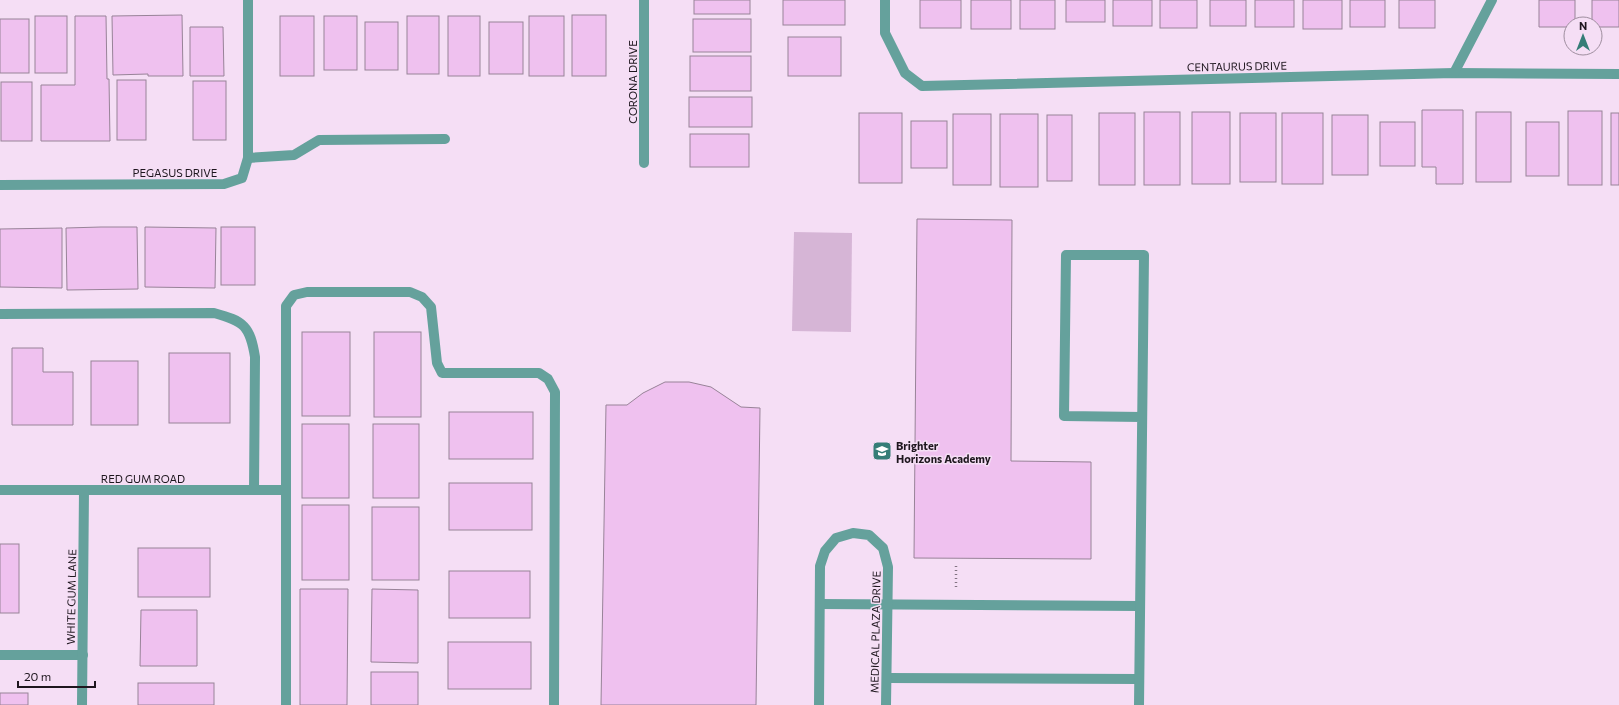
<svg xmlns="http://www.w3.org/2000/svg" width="1619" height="705" font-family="Commissioner,sans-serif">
<rect width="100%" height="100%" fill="#f5def5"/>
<polygon fill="#d6b5d6" points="794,232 852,233 851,332 792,331"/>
<g fill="#efc1ef" stroke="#988398">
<rect x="694" y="0" width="56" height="14"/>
<rect x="783" y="0" width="62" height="25"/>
<rect x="920" y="0" width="41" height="28"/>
<rect x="971" y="0" width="40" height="29"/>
<rect x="1020" y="0" width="35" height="29"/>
<rect x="1066" y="0" width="39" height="22"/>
<rect x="1113" y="0" width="39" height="26"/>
<rect x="1160" y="0" width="37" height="28"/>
<rect x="1210" y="0" width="36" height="26"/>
<rect x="1255" y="0" width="39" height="27"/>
<rect x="1303" y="0" width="39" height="29"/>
<rect x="1350" y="0" width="35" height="27"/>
<rect x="1399" y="0" width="36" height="28"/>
<polygon points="1539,0 1575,0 1575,24 1571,24 1571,27 1539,27"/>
<polygon points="1592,0 1619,0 1619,27 1595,27 1595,24 1592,24"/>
<polygon points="182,15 183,76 148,76 148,74 113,75 112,16"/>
<rect x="572" y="15" width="34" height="61"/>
<rect x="35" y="16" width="32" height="57"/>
<polygon points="75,16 106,16 107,79 109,79 110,141 41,141 41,85 75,85"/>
<rect x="280" y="16" width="34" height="60"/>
<rect x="324" y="16" width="33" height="54"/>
<rect x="407" y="16" width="32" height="58"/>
<rect x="448" y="16" width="32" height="60"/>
<rect x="529" y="16" width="35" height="60"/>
<rect x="0" y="19" width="29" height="54"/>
<rect x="693" y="19" width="58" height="33"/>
<rect x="365" y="22" width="33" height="48"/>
<rect x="489" y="22" width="34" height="52"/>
<polygon points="190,27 223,27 224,76 190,76"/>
<rect x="788" y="37" width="53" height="39"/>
<rect x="690" y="56" width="61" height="35"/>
<rect x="117" y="80" width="29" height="60"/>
<rect x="193" y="81" width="33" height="59"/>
<rect x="1" y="82" width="31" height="59"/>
<rect x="689" y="97" width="63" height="30"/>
<polygon points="1422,110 1463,110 1463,184 1436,184 1436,167 1422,167"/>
<rect x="1568" y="111" width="34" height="74"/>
<rect x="1144" y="112" width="36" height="73"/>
<rect x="1192" y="112" width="38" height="72"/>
<rect x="1476" y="112" width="35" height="70"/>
<rect x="859" y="113" width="43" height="70"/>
<rect x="1099" y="113" width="36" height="72"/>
<rect x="1240" y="113" width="36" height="69"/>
<rect x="1282" y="113" width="41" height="71"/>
<rect x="1611" y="113" width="8" height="72"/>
<rect x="953" y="114" width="38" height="71"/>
<rect x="1000" y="114" width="38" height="73"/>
<rect x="1047" y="115" width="25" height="66"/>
<rect x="1332" y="115" width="36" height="60"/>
<rect x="911" y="121" width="36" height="47"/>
<rect x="1380" y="122" width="35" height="44"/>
<rect x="1526" y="122" width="33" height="54"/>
<rect x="690" y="134" width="59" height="33"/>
<polygon points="917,219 1012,220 1011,461 1091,462 1091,559 914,558"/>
<polygon points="101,227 137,227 138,289 67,290 66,228"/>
<polygon points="145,227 216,228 215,288 145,287"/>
<rect x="221" y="227" width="34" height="58"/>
<polygon points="62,228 62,288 0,287 0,229"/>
<rect x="302" y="332" width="48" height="84"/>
<rect x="374" y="332" width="47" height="85"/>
<polygon points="12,348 43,348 43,372 73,372 73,425 12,425"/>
<rect x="169" y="353" width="61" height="70"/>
<rect x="91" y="361" width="47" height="64"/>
<polygon points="665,382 689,382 711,387 741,407 760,408 756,705 601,705 606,405 627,405 643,393"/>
<rect x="449" y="412" width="84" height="47"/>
<rect x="302" y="424" width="47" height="74"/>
<rect x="373" y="424" width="46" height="74"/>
<rect x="449" y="483" width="83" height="47"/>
<rect x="302" y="505" width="47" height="75"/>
<rect x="372" y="507" width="47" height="73"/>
<rect x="0" y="544" width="19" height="69"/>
<rect x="138" y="548" width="72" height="49"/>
<rect x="449" y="571" width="81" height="47"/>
<polygon points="300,589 348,589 347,705 300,705"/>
<polygon points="372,589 418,590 418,663 371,662"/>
<polygon points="141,610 197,610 197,666 140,666"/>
<rect x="448" y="642" width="83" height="47"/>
<rect x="371" y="672" width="47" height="33"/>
<rect x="138" y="683" width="76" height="22"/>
<rect x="0" y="693" width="28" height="12"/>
</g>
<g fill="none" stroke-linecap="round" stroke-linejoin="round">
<polyline stroke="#837483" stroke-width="2.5" stroke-dasharray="1 3" stroke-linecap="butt" points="956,587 956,566"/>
<g stroke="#65a19c" stroke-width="10">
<polyline points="885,0 885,33 905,73 922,86 1454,73 1619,74"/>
<polyline points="1454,73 1492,0"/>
<polyline points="248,158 294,155 319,140 445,139"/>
<polyline points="644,163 644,0"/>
<polyline points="0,185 224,184 242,178 248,158 248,0"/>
<path d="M0,314l214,-1c30,8 36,13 41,44l-1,133"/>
<polyline points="0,490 286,490"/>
<polyline points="820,604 1140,606"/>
<polyline points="0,655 83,655"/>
<polyline points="887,678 1139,679"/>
<polyline points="82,705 84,490"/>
<polyline points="286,705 286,306 294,295 307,292 410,292 422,297 431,307 437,363 442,373 539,373 548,379 555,392 554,705"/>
<polyline points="819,705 820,566 825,551 836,538 853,533 869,535 883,548 888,567 886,705"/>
<polyline points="1139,705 1144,255 1066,255 1064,416 1142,417"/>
</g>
</g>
<defs>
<g id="school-square" transform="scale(1)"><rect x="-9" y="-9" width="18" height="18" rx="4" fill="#357d77" stroke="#f5def5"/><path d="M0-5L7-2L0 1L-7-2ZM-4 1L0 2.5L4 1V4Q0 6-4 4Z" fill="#fff"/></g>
</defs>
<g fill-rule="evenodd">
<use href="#school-square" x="882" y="451"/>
</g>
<g text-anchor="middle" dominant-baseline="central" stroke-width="3" stroke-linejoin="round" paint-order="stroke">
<g font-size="11" fill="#1e161e" stroke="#f5def5">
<text transform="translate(1237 66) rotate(-1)">CENTAURUS DRIVE</text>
<text transform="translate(632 82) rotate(-90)">CORONA DRIVE</text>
<text x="175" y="172">PEGASUS DRIVE</text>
<text x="143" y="478">RED GUM ROAD</text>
<text transform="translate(71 597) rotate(-89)">WHITE GUM LANE</text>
<text transform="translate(875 632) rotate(-89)">MEDICAL PLAZA DRIVE</text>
</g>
<g font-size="11" font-weight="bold" fill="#1e161e" stroke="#f5def5" text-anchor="start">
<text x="896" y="445">Brighter<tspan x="896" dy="13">Horizons Academy</tspan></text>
</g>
</g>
<g transform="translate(1583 36)"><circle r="19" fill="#f5def5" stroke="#9f8e9f"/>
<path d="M0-3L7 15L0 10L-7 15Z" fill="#357d77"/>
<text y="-6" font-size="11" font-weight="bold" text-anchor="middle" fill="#1e161e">N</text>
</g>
<path d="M18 681v6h77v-6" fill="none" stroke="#1e161e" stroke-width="2"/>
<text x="24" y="681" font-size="12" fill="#1e161e" stroke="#f5def5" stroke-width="3" paint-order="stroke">20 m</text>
</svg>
